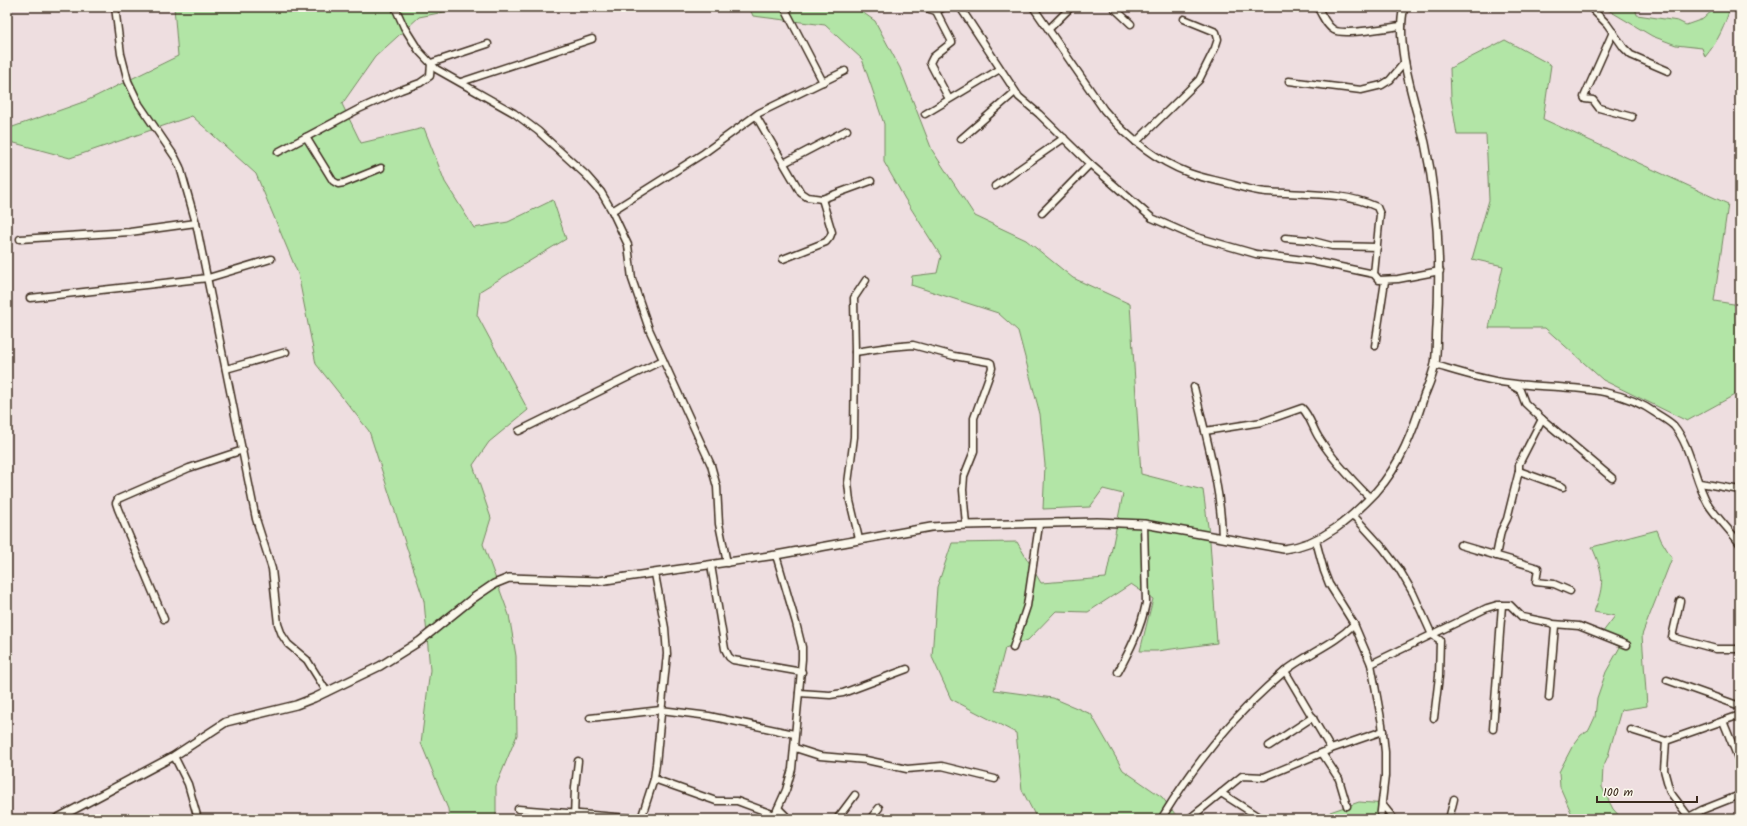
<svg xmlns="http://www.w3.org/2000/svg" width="1747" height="826" font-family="Kalam,sans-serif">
<rect width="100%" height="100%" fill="#eedee0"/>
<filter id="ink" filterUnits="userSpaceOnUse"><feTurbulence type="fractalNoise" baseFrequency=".025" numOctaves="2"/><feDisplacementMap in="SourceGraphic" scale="8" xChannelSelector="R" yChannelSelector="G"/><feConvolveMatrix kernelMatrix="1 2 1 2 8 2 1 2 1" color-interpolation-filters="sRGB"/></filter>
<g filter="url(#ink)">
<g fill="#b2e5a6" stroke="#768862">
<polygon points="174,7 469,7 419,17 375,57 342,104 361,143 424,128 445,182 474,228 508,222 553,200 566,239 480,291 477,315 528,410 489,442 473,465 491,518 483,544 509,615 516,656 517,735 496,786 496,819 449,819 448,809 421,743 430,670 424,601 369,431 316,364 298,274 256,174 192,116 70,158 7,141 7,129 86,101 178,56"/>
<polygon points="749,7 855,7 875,21 900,68 932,150 975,216 1026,240 1073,278 1130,304 1141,474 1203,490 1210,541 1217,643 1157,651 1140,651 1153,599 1131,584 1088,612 1056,611 1028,640 1005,648 994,690 1053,698 1091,714 1123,770 1162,797 1179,819 1037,819 1022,790 1016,733 951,699 932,657 937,587 952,543 1017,542 1041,583 1106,578 1123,494 1103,489 1090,507 1043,509 1045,465 1040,414 1018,331 998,313 911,285 912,276 937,273 941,256 905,199 884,162 884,124 862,59 825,25 753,16"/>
<path d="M1603,7h32l2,8 41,6 8,4 17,-6 13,-12h14c-4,17 -13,36 -25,50l-3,-9 -26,-3 -24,-9z"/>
<polygon points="1505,40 1551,65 1543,119 1728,204 1714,301 1740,305 1740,392 1687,421 1603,380 1545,328 1489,328 1503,266 1472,259 1489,200 1486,135 1457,135 1451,98 1450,68"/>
<path d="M1657,530l4,10 11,18 -30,77 5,71 -26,4 -13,46 -5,11 -1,20 11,22 9,10h-48l-14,-32 -1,-15 13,-25 9,-12 8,-5 6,-13 2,-19 9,-26 14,-25 -21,-10 16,-21 -21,-4c11,-29 10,-38 -2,-65z"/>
<polygon points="1359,802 1386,804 1395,819 1327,819 1330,812"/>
</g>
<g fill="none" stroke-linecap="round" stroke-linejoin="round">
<g stroke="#3b2a1e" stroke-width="9">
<g id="minor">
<polyline points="115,7 121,54 128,81 139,104 175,157 180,167 196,223 256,519 272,569 278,624 282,635 288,644 307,660 327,692"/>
<polyline points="395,7 404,27 419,51 436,69 514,113 538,131 586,175 601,192 612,211 628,245 632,279 649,329 711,465 717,487 719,524 727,563"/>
<polyline points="784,7 823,82"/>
<polyline points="922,7 936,11 945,7"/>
<polyline points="960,7 1019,97 1039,114 1090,164 1152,218 1193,236 1256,254 1312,261 1374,274 1379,280 1398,279 1440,271"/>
<path d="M1033,7l71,103c23,27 51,50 85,63 13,5 27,7 41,11 11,3 24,7 36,8 36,3 77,-1 111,15l3,7 -6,60"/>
<polyline points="1113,7 1131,24"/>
<path d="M1317,7c5,7 9,19 17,23 9,6 55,-3 68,-4"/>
<polyline points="1590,7 1607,24 1624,48 1631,55 1668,71"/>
<polyline points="936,11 952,42 933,57 930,63 949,99"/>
<polyline points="1049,29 1071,7"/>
<polyline points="1613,32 1584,97 1585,99 1593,100 1599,108 1632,117"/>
<polyline points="1289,81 1361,90 1382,85 1390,80 1405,62"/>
<polyline points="461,82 592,39"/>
<polyline points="925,114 1000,69"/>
<polyline points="756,116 801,193 807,197 822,199 871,181"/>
<polyline points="306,137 333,181 338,184 344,183 381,168"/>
<polyline points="961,139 1015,92"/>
<polyline points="1136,142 1199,80 1215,48 1218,39 1216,32 1184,19"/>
<polyline points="278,152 359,109 401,90 420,83 430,76 431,63 488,44"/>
<polyline points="784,163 847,130"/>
<polyline points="995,186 1064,138"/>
<polyline points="612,211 704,153 759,113 845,71"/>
<polyline points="1042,213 1090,164"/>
<polyline points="1285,238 1309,240 1332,246 1377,247"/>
<polyline points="20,239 130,232 196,223"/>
<polyline points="783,259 826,242 830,237 832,232 822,199"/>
<polyline points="30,298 208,278 271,259"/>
<polyline points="1375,346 1385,281"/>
<polyline points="855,352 889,347 913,345 954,356 989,362 991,363 992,368 974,418 974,451 964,476 963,490 966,525"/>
<path d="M1435,365c24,7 48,15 73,18 51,7 104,-1 149,31 6,4 12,7 17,12 18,22 20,54 34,78 9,14 22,26 32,40"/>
<polyline points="226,369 286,352"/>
<polyline points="1511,385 1520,390 1525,403 1542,419 1612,478"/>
<path d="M1194,387c12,50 27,98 28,150"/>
<polyline points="519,431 663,360"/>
<path d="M1205,431l57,-9 40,-14c8,8 11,21 17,30 14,22 32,41 51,60"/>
<polyline points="1519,471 1563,487"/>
<polyline points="1700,483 1740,490"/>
<polyline points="1353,515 1383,548 1399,569 1413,593 1432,635 1440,640 1439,676 1434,718"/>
<polyline points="859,539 850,501 848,483 854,437 855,352 854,298 866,280"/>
<polyline points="1316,541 1324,571 1329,584 1354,624 1371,664 1382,724 1385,752 1385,776 1380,819"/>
<polyline points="1460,545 1538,568 1536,582 1554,584 1570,591"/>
<polyline points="1496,556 1501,531 1507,519 1519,471 1519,464 1542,419"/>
<polyline points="711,565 725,649 729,657 733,660 802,672"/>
<polyline points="1680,601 1672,637 1716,649 1740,649"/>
<polyline points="164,619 118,509 116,503 118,499 189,468 243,450"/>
<polyline points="1553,624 1579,626 1627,645"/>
<polyline points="1013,648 1027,606 1039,525"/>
<polyline points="1371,664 1487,608 1497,605 1510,605 1522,617 1551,623 1555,626 1549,698"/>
<polyline points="1285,671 1331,749"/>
<path d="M1118,672c12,-22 23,-44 28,-69l-2,-79"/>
<polyline points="1667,680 1740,706"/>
<polyline points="799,693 830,695 843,693 907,669"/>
<polyline points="1740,715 1666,741 1664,770 1670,792 1689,817 1702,810 1740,795"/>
<polyline points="590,718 661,710 709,716 794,734"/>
<polyline points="1723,721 1740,763"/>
<polyline points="1493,729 1502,605"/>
<polyline points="1631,730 1666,741"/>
<polyline points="1269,746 1313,717"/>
<polyline points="795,748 820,756 866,760 907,769 942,766 995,779"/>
<polyline points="1322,753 1339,779 1347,806"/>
<polyline points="174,756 188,784 198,819"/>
<polyline points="654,779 716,801 737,801 775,815"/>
<polyline points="1221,793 1262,819"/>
<polyline points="1382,804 1394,819"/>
<polyline points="778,808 789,819"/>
<polyline points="518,809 641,819 654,779 656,764 667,654 665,628 655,574"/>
<path d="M1163,816c33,-54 73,-103 121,-144 22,-18 50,-27 70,-48"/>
<polyline points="574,819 575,787 578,761"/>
<polyline points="773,819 786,790 792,769 802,659 802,647 796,623 776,555"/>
<polyline points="837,819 855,795"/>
<polyline points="870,819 879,808"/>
<polyline points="1189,819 1242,776 1264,777 1331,749 1383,731"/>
<polyline points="1449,819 1454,799"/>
</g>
</g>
<g stroke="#3b2a1e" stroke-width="10">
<path id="tertiary" d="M56,819l118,-63 52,-34 70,-17 18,-7 66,-32 40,-25 52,-42 22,-15 15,-6 90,3 177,-26 155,-28 35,-2 131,-3 47,2 140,25c39,-5 66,-30 92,-57 25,-28 37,-61 48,-96 4,-10 9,-21 11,-32 2,-12 1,-25 2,-37 4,-60 1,-124 -12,-184 -9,-38 -31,-97 -21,-136"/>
</g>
<use href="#minor" stroke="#fbf7ec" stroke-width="6"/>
<use href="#tertiary" stroke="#fbf7ec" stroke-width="7"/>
</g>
</g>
<rect width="1747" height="826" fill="none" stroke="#fbf7ec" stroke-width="24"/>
<rect x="12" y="12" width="1723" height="802" fill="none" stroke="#3b2a1e" stroke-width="1.5" filter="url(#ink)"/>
<path d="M1597 796v6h100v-6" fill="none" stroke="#3b2a1e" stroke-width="2"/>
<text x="1603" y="796" font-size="12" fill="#3b2a1e" stroke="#fbf7ec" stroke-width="3" paint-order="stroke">100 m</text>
</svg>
